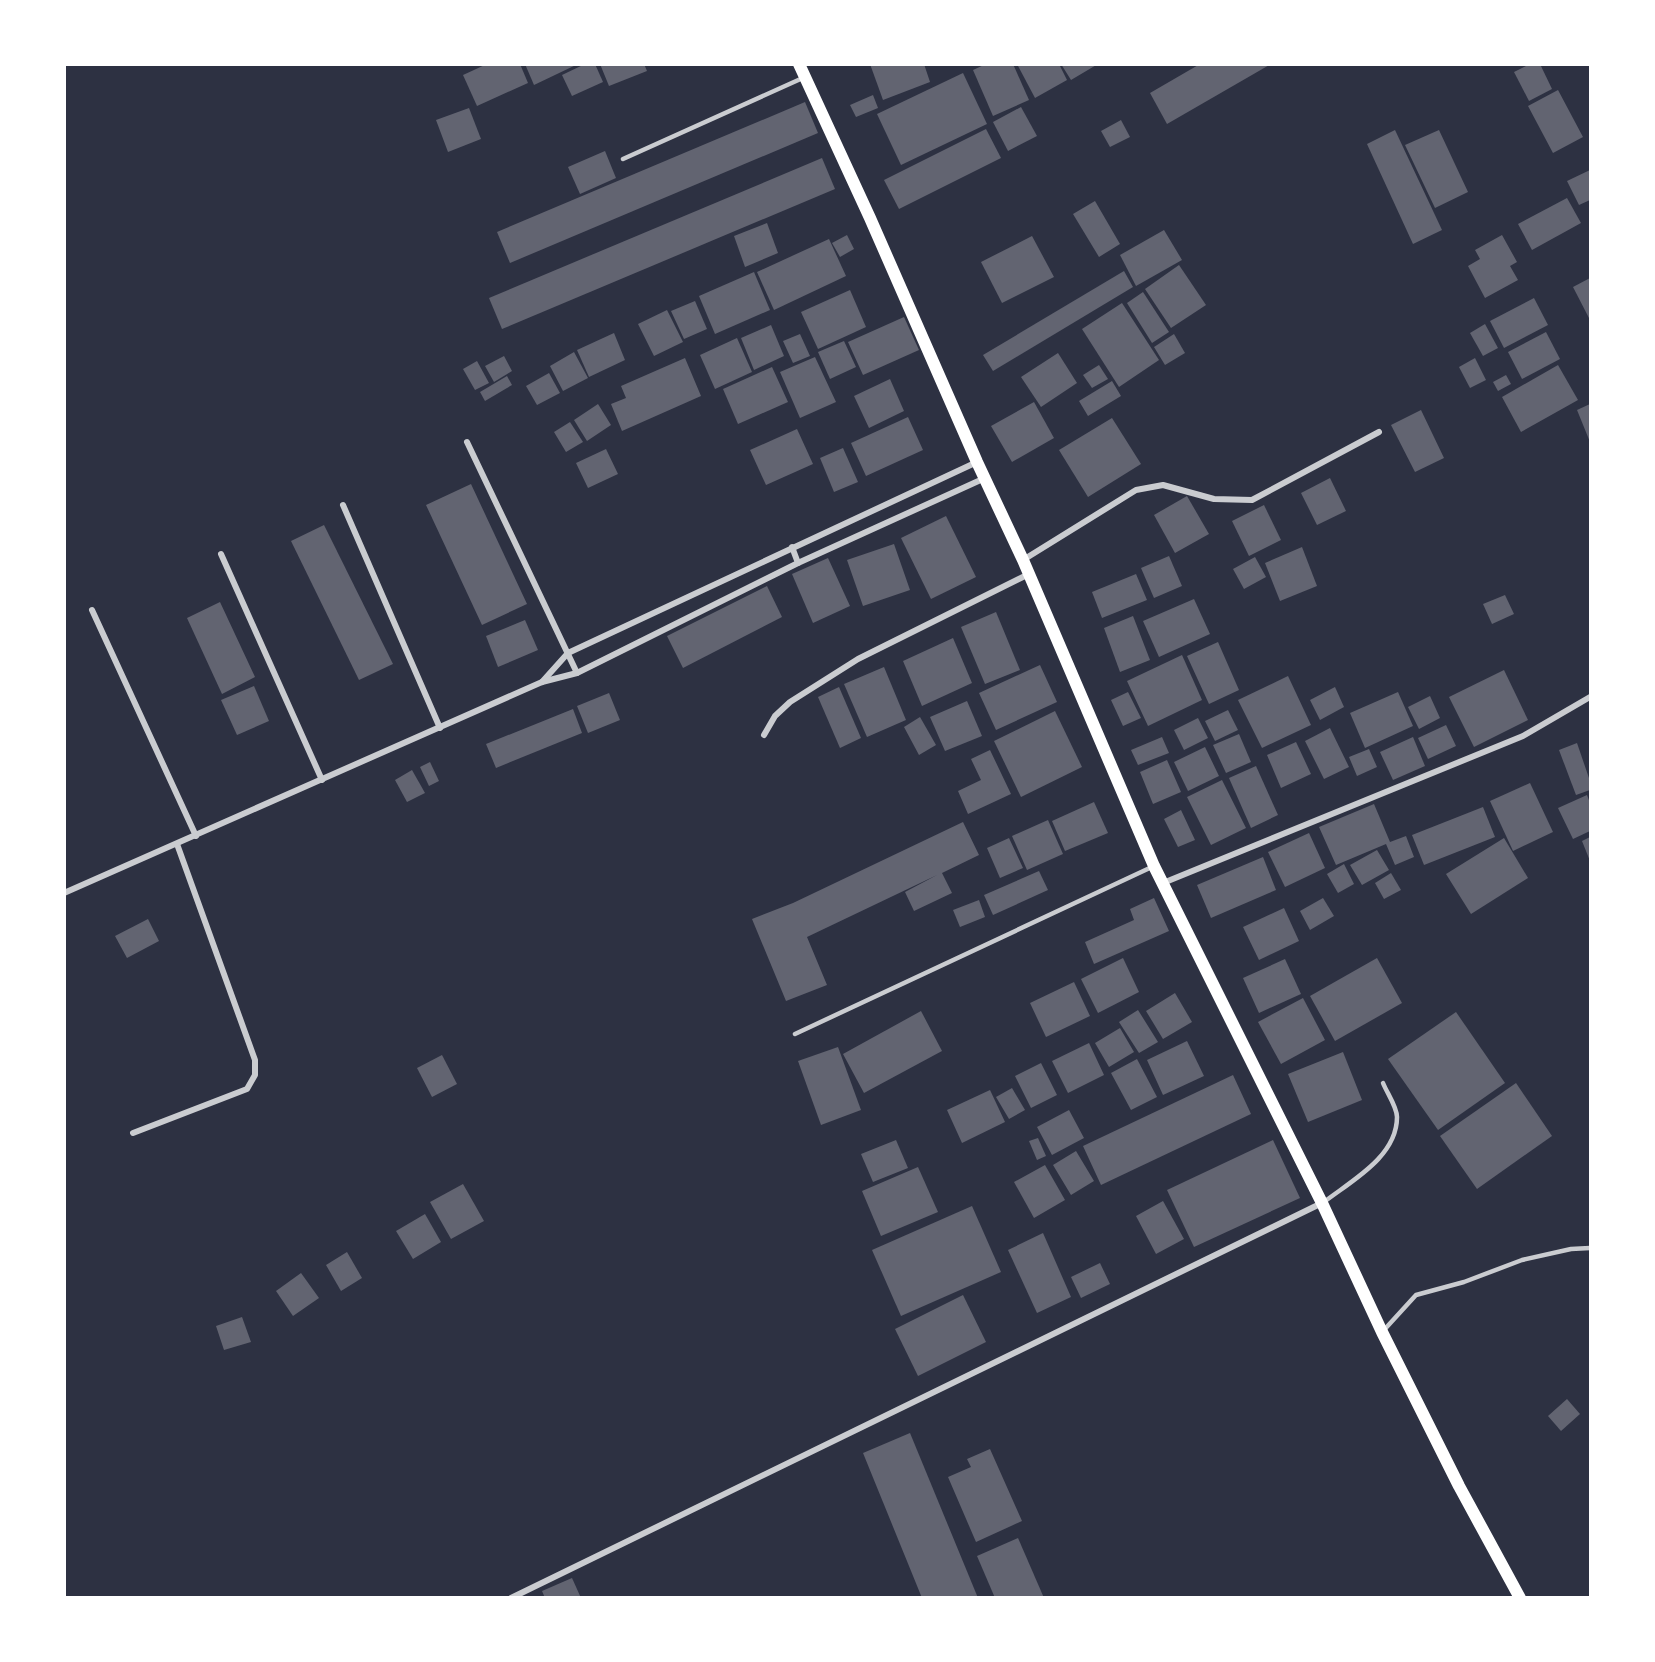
<svg xmlns="http://www.w3.org/2000/svg" width="1655" height="1662" font-family="'Space Grotesk',sans-serif">
<rect width="100%" height="100%" fill="#2d3142"/>
<g fill="#626471">
<polygon points="487,64 520,64 528,83 477,106 463,75"/>
<polygon points="525,64 578,64 534,85"/>
<polygon points="585,64 595,64 603,82 572,96 562,75"/>
<polygon points="600,64 644,64 647,71 609,86"/>
<polygon points="870,64 924,64 930,82 883,100"/>
<polygon points="986,64 1013,64 1029,100 993,116 973,70"/>
<polygon points="1017,64 1059,64 1067,80 1035,98"/>
<polygon points="1061,64 1098,64 1071,80"/>
<polygon points="1200,64 1271,64 1167,124 1150,93"/>
<polygon points="1530,64 1540,64 1552,89 1529,101 1514,72"/>
<polygon points="963,73 987,124 901,165 877,114"/>
<polygon points="1558,90 1583,137 1553,153 1528,106"/>
<polygon points="873,95 878,108 856,117 850,105"/>
<polygon points="805,102 818,133 510,263 497,232"/>
<polygon points="1021,107 1037,136 1008,151 993,122"/>
<polygon points="469,108 481,139 448,152 436,120"/>
<polygon points="1121,120 1130,137 1110,147 1101,131"/>
<polygon points="986,129 1001,158 899,209 884,180"/>
<polygon points="1395,130 1442,230 1413,244 1367,144"/>
<polygon points="1439,130 1468,192 1435,208 1405,145"/>
<polygon points="605,151 616,178 580,194 568,167"/>
<polygon points="822,158 835,189 502,329 489,298"/>
<polygon points="1590,170 1590,200 1579,205 1567,181"/>
<polygon points="1567,198 1581,223 1532,250 1518,224"/>
<polygon points="1095,201 1120,244 1099,257 1073,214"/>
<polygon points="767,223 778,253 745,267 734,236"/>
<polygon points="1164,230 1182,260 1136,286 1120,255"/>
<polygon points="847,235 854,249 840,257 832,243"/>
<polygon points="1502,235 1517,262 1510,266 1518,280 1485,298 1468,266 1480,259 1475,250"/>
<polygon points="1032,236 1054,277 1002,303 981,262"/>
<polygon points="829,239 846,276 774,310 757,272"/>
<polygon points="1179,265 1206,305 1171,328 1145,289"/>
<polygon points="1124,271 1133,287 993,371 983,355"/>
<polygon points="754,272 770,310 715,334 699,296"/>
<polygon points="1590,278 1590,320 1573,287"/>
<polygon points="850,290 866,327 818,349 801,312"/>
<polygon points="1143,292 1169,332 1152,343 1127,303"/>
<polygon points="1534,298 1548,325 1504,348 1490,321"/>
<polygon points="695,301 707,329 684,339 671,311"/>
<polygon points="1122,303 1159,360 1119,387 1082,329"/>
<polygon points="667,310 683,342 654,356 638,324"/>
<polygon points="904,317 919,350 863,375 848,342"/>
<polygon points="1485,324 1498,348 1483,356 1470,333"/>
<polygon points="771,325 784,356 754,370 741,338"/>
<polygon points="1546,332 1560,359 1522,379 1508,352"/>
<polygon points="614,333 625,360 589,377 577,350"/>
<polygon points="800,334 810,356 793,363 783,341"/>
<polygon points="1174,334 1185,353 1165,365 1154,347"/>
<polygon points="737,338 752,372 715,389 700,355"/>
<polygon points="844,341 856,367 830,379 818,352"/>
<polygon points="574,352 588,378 563,391 550,366"/>
<polygon points="1058,353 1077,383 1041,407 1021,377"/>
<polygon points="504,356 512,371 494,382 485,366"/>
<polygon points="815,357 836,402 800,418 780,372"/>
<polygon points="685,358 701,396 622,431 611,404 626,398 621,386"/>
<polygon points="1475,358 1486,380 1470,388 1459,367"/>
<polygon points="477,361 489,383 475,390 463,369"/>
<polygon points="1099,365 1108,379 1092,388 1083,375"/>
<polygon points="1558,365 1578,400 1521,432 1502,397"/>
<polygon points="772,367 788,402 738,424 723,389"/>
<polygon points="549,373 560,393 537,405 526,386"/>
<polygon points="1506,375 1511,384 1498,391 1493,382"/>
<polygon points="507,376 512,385 485,401 480,392"/>
<polygon points="890,379 904,411 869,428 854,396"/>
<polygon points="1112,381 1121,396 1088,416 1079,401"/>
<polygon points="1034,402 1054,438 1012,462 991,426"/>
<polygon points="598,404 611,425 587,441 574,420"/>
<polygon points="1590,404 1590,442 1577,410"/>
<polygon points="1421,410 1444,458 1415,472 1391,425"/>
<polygon points="908,417 923,450 866,476 851,443"/>
<polygon points="1112,418 1141,464 1088,497 1059,450"/>
<polygon points="570,422 583,442 566,452 554,432"/>
<polygon points="797,429 813,464 766,485 750,450"/>
<polygon points="843,448 858,482 834,492 820,458"/>
<polygon points="606,449 618,474 588,488 576,463"/>
<polygon points="1330,478 1346,511 1317,525 1301,493"/>
<polygon points="471,484 527,604 482,625 426,505"/>
<polygon points="1187,496 1209,534 1175,553 1154,515"/>
<polygon points="1264,505 1281,540 1249,556 1232,521"/>
<polygon points="946,516 976,577 931,599 901,538"/>
<polygon points="324,525 393,664 359,680 291,541"/>
<polygon points="894,544 910,590 863,606 847,560"/>
<polygon points="1302,547 1317,586 1280,601 1265,563"/>
<polygon points="1169,556 1182,586 1154,598 1141,568"/>
<polygon points="1255,557 1266,577 1244,589 1233,569"/>
<polygon points="828,558 850,606 813,623 792,574"/>
<polygon points="1136,574 1147,600 1102,618 1092,592"/>
<polygon points="767,586 782,617 683,668 667,636"/>
<polygon points="1505,595 1514,614 1492,624 1483,604"/>
<polygon points="1194,599 1210,634 1159,657 1143,621"/>
<polygon points="220,602 255,677 222,694 187,618"/>
<polygon points="996,612 1020,670 985,684 961,627"/>
<polygon points="1133,616 1150,660 1120,672 1104,628"/>
<polygon points="525,620 538,650 498,667 486,636"/>
<polygon points="953,638 972,683 922,706 903,661"/>
<polygon points="1218,642 1239,690 1209,704 1187,656"/>
<polygon points="1182,655 1202,700 1148,726 1127,681"/>
<polygon points="1040,665 1057,702 996,730 979,693"/>
<polygon points="884,667 906,720 867,737 844,684"/>
<polygon points="1504,670 1528,720 1474,747 1449,697"/>
<polygon points="1288,676 1311,725 1262,748 1238,700"/>
<polygon points="254,686 269,721 237,735 221,700"/>
<polygon points="839,687 861,738 840,748 818,697"/>
<polygon points="1335,687 1344,707 1320,720 1310,700"/>
<polygon points="1128,692 1141,718 1123,726 1111,700"/>
<polygon points="1398,692 1413,726 1365,748 1350,713"/>
<polygon points="609,693 620,720 588,733 577,706"/>
<polygon points="1430,696 1440,718 1419,729 1408,707"/>
<polygon points="967,701 982,736 945,751 930,717"/>
<polygon points="573,709 582,733 496,768 486,744"/>
<polygon points="1228,710 1238,730 1215,741 1205,721"/>
<polygon points="1055,711 1082,767 1021,797 994,741"/>
<polygon points="920,717 936,745 919,755 904,727"/>
<polygon points="1198,718 1208,738 1184,750 1174,730"/>
<polygon points="1446,725 1456,746 1428,759 1418,738"/>
<polygon points="1330,728 1349,767 1324,779 1305,741"/>
<polygon points="1239,734 1251,762 1226,773 1213,745"/>
<polygon points="1162,737 1169,753 1138,765 1131,750"/>
<polygon points="1413,737 1425,766 1393,780 1380,752"/>
<polygon points="1296,742 1311,774 1281,788 1267,755"/>
<polygon points="1577,743 1590,781 1590,790 1576,795 1559,750"/>
<polygon points="1205,747 1219,776 1188,791 1174,762"/>
<polygon points="1369,749 1377,767 1357,776 1349,757"/>
<polygon points="990,750 1011,794 968,814 958,791 981,780 971,759"/>
<polygon points="1167,760 1181,792 1153,804 1140,772"/>
<polygon points="430,762 439,781 429,786 420,767"/>
<polygon points="1256,766 1278,815 1251,828 1229,778"/>
<polygon points="412,770 425,793 407,802 395,780"/>
<polygon points="1222,780 1246,828 1211,845 1187,797"/>
<polygon points="1530,783 1553,832 1513,851 1490,801"/>
<polygon points="1587,795 1590,803 1590,831 1573,839 1558,808"/>
<polygon points="1094,802 1108,833 1065,851 1052,821"/>
<polygon points="1374,804 1390,842 1406,836 1414,857 1395,865 1386,844 1336,865 1319,827"/>
<polygon points="1483,807 1495,837 1424,865 1412,835"/>
<polygon points="1181,810 1195,840 1178,847 1164,819"/>
<polygon points="1048,820 1063,854 1027,870 1012,836"/>
<polygon points="963,822 979,855 942,873 952,893 914,911 905,892 937,875 807,937 827,985 786,1001 752,919 793,903"/>
<polygon points="1309,833 1325,868 1285,887 1268,852"/>
<polygon points="1590,837 1590,861 1582,841"/>
<polygon points="1009,838 1023,868 1000,878 987,848"/>
<polygon points="1504,838 1528,878 1471,914 1446,874"/>
<polygon points="1377,850 1389,870 1362,885 1350,865"/>
<polygon points="1263,857 1276,890 1211,918 1197,885"/>
<polygon points="1344,864 1354,884 1338,893 1327,874"/>
<polygon points="1039,871 1048,890 993,915 984,895"/>
<polygon points="1391,873 1401,890 1384,899 1375,883"/>
<polygon points="1154,898 1169,931 1094,964 1085,942 1134,920 1130,909"/>
<polygon points="1323,898 1334,916 1310,930 1300,911"/>
<polygon points="979,900 985,917 960,927 953,910"/>
<polygon points="1284,908 1299,941 1259,960 1243,927"/>
<polygon points="148,919 159,941 127,958 115,936"/>
<polygon points="1123,958 1139,992 1098,1013 1081,979"/>
<polygon points="1377,958 1402,1003 1335,1041 1310,996"/>
<polygon points="1285,959 1301,994 1259,1013 1243,978"/>
<polygon points="1074,982 1090,1016 1046,1037 1030,1003"/>
<polygon points="1175,993 1192,1022 1163,1039 1146,1011"/>
<polygon points="1303,998 1325,1040 1281,1064 1258,1022"/>
<polygon points="1138,1010 1158,1042 1139,1053 1119,1022"/>
<polygon points="921,1011 942,1051 864,1093 843,1054"/>
<polygon points="1456,1012 1505,1083 1438,1130 1388,1059"/>
<polygon points="1120,1028 1134,1052 1109,1067 1095,1043"/>
<polygon points="1187,1041 1204,1076 1163,1095 1147,1060"/>
<polygon points="1089,1043 1104,1075 1068,1093 1052,1061"/>
<polygon points="838,1047 861,1110 821,1125 798,1061"/>
<polygon points="1343,1052 1362,1100 1308,1122 1288,1074"/>
<polygon points="442,1055 457,1084 432,1097 417,1068"/>
<polygon points="1137,1059 1157,1097 1131,1110 1111,1073"/>
<polygon points="1041,1063 1057,1095 1031,1108 1015,1076"/>
<polygon points="1233,1075 1251,1114 1101,1185 1083,1146"/>
<polygon points="1516,1083 1552,1136 1477,1189 1440,1136"/>
<polygon points="1012,1088 1025,1110 1009,1119 996,1097"/>
<polygon points="990,1090 1005,1122 962,1143 947,1110"/>
<polygon points="1069,1110 1084,1138 1052,1155 1037,1127"/>
<polygon points="1038,1138 1046,1156 1037,1160 1029,1141"/>
<polygon points="896,1140 908,1168 873,1182 861,1154"/>
<polygon points="1273,1140 1300,1198 1194,1247 1167,1190"/>
<polygon points="1076,1151 1094,1181 1071,1195 1053,1165"/>
<polygon points="1045,1165 1065,1200 1034,1218 1014,1182"/>
<polygon points="918,1167 938,1212 881,1236 862,1191"/>
<polygon points="463,1184 484,1221 451,1239 430,1202"/>
<polygon points="1163,1201 1184,1239 1156,1254 1136,1216"/>
<polygon points="972,1206 1001,1272 901,1316 872,1250"/>
<polygon points="425,1214 441,1242 413,1259 396,1231"/>
<polygon points="1043,1233 1071,1297 1037,1313 1008,1250"/>
<polygon points="347,1252 362,1278 341,1291 326,1265"/>
<polygon points="1100,1263 1110,1284 1081,1298 1071,1277"/>
<polygon points="301,1273 319,1298 293,1316 276,1291"/>
<polygon points="963,1295 986,1342 918,1376 895,1329"/>
<polygon points="242,1317 251,1342 224,1350 216,1326"/>
<polygon points="1567,1399 1580,1414 1561,1431 1548,1416"/>
<polygon points="910,1433 978,1598 922,1598 863,1453"/>
<polygon points="990,1449 1022,1521 976,1542 948,1477 971,1467 967,1459"/>
<polygon points="1018,1538 1044,1598 995,1598 977,1556"/>
<polygon points="572,1578 581,1598 545,1598 542,1591"/>
</g>
<g fill="none" stroke-linecap="round" stroke-linejoin="round">
<g stroke="#caccd0" stroke-width="4.5">
<polyline points="623,159 805,77"/>
<polyline points="795,1034 1154,866"/>
<path d="M1324,1202c27,-21 73,-45 73,-85 0,-10 -10,-24 -14,-34"/>
<polyline points="1384,1330 1416,1295 1464,1282 1522,1260 1571,1249 1590,1248"/>
</g>
<g stroke="#caccd0" stroke-width="6">
<polyline points="467,442 577,673"/>
<polyline points="343,505 440,728"/>
<polyline points="792,547 798,563"/>
<polyline points="221,554 322,780"/>
<polyline points="1023,560 1136,490 1163,485 1214,499 1252,500 1379,432"/>
<polyline points="92,610 196,836"/>
<polyline points="542,682 568,653 977,462"/>
<polyline points="764,735 775,716 790,702 858,659 1029,574"/>
<polyline points="1163,883 1523,736 1590,697"/>
<polyline points="64,893 542,682 577,673 798,563 985,478"/>
<polyline points="133,1133 247,1089 255,1075 255,1060 177,844"/>
<polyline points="511,1598 1322,1203"/>
</g>
<polyline stroke="#fff" stroke-width="12" points="799,64 870,218 977,462 1023,560 1154,866 1322,1203 1382,1332 1459,1486 1520,1598"/>
</g>
<rect width="1655" height="1662" fill="none" stroke="#ffffff" stroke-width="132"/>
</svg>
